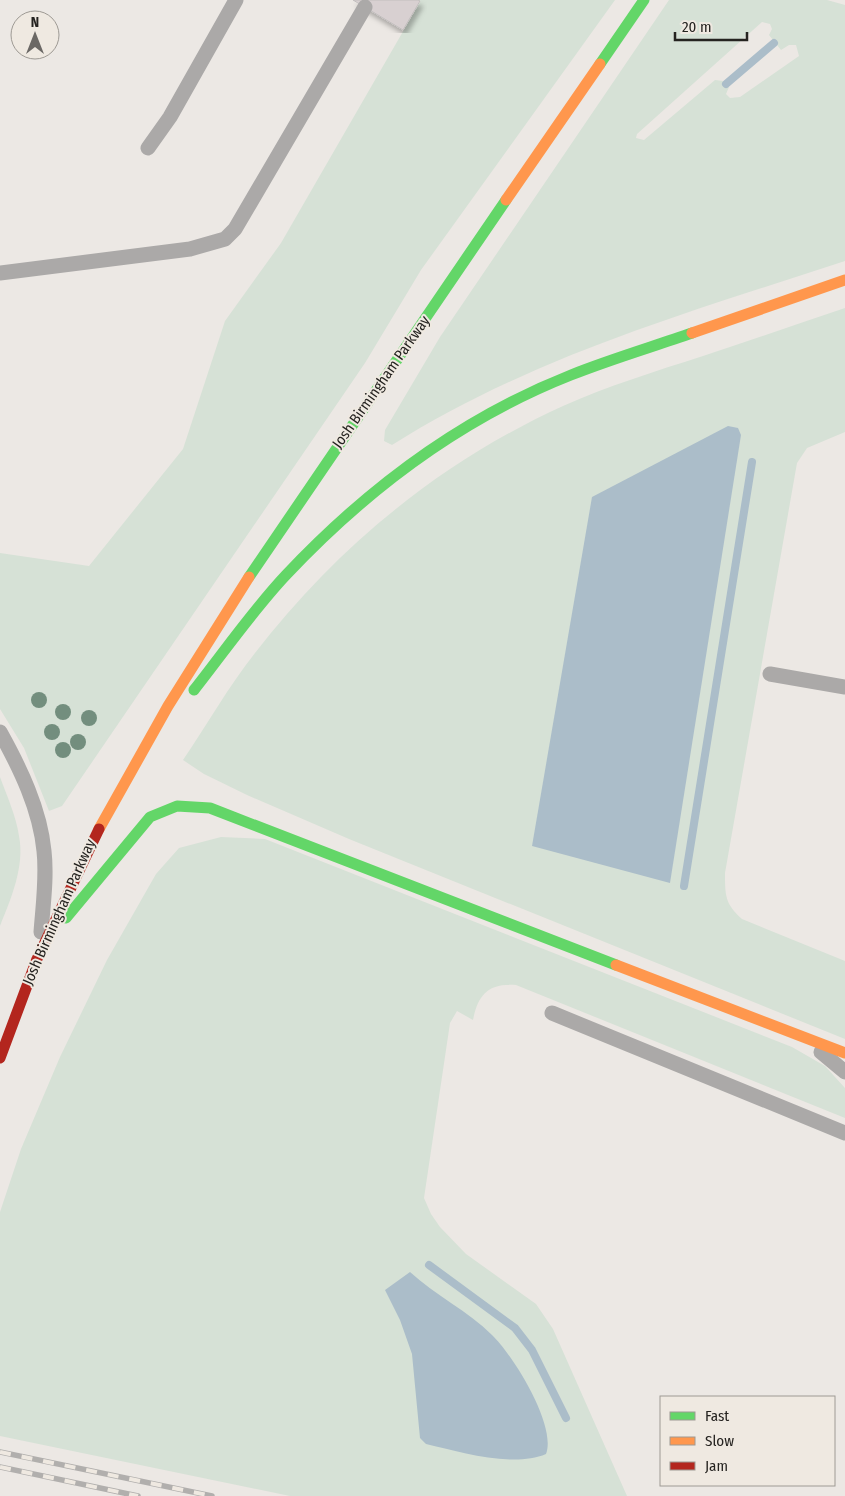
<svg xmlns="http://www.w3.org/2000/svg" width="845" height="1496" font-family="'Fira Sans Condensed',sans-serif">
<defs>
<filter id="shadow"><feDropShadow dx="3" dy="5.5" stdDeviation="2.5" flood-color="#0004"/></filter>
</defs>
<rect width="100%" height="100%" fill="#ece8e4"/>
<g fill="#d6e1d6" fill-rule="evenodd">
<polygon points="418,0 615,0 421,270 365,363 62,806 49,811 24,748 0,709 0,553 89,566 183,449 225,321 281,243 420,2"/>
<path d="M669,0h158l18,5v256c-155,51 -314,96 -453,184l-8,-4 1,-11 55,-93zM762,22l8,2 2,5 -3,6 12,15 8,-5h7l3,11 -59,41 -10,1 -4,-4 3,-7 -6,-6 -8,-1 -71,60 -8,-2 1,-4z"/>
<path d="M845,308v124l-38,16 -10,15 -72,410c0,22 0,31 17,46l103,42v78l-496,-200 -102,-44 -43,-21 -21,-14c24,-35 45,-73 72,-107 82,-106 185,-191 308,-247 45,-20 93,-35 140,-50 48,-16 95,-32 142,-48z"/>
<path d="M0,777c7,19 16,39 19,59 6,30 -8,63 -19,90z"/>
<path d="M221,837l44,2 527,208 33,19 20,22v30l-329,-133c-28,-2 -38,10 -43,35l-16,-9 -7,12 -26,175 7,16 9,13 26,27 70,50 17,25 74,167h-337l-290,-60v-224l21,-63 39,-92 47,-97 49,-86 23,-26z"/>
</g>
<g fill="#abbdc9">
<polygon points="728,426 738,428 741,435 670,883 532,846 592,497"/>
<path d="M410,1272c25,23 58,39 82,63 21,20 65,91 54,119 -33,14 -86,-2 -120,-10l-6,-6 -8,-84 -12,-34 -15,-30z"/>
</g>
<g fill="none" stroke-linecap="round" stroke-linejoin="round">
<g stroke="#abbdc9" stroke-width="8">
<polyline points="726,84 774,43"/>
<polyline points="684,886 752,462"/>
<polyline points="429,1265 515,1328 532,1350 566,1418"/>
</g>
</g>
<polygon fill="#d8d0d1" stroke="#c2bebe" filter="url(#shadow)" points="353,0 418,0 420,1 403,30"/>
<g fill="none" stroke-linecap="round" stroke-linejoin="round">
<g stroke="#aba9a8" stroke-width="15">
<polyline points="148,148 170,117 236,0"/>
<polyline points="0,273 190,249 225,239 235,229 365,7"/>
<polyline points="770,674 845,687"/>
<path d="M0,732c20,36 40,77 44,119 3,26 -1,54 -3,81"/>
<polyline points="552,1013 845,1133"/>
<polyline points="821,1052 845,1072"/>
</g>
<g stroke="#63d668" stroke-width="11">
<polyline points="600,64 644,0"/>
<polyline points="249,577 506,200"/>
<path d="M194,690c30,-38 59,-80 92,-115 80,-85 176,-157 285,-200 40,-16 81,-28 121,-42"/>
<polyline points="66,918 150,817 177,806 210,808 616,965"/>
</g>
<g stroke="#ff974d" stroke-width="11">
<polyline points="506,200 600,64"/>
<polyline points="692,333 845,280"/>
<polyline points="99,829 168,706 249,577"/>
<polyline points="616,965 845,1053"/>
</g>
<polyline stroke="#b3261e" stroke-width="11" points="0,1058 37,959 99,829"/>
<g stroke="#b1afad" stroke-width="5.5">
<g id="rail">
<polyline points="0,1452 212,1496"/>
<polyline points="0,1467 138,1496"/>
</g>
</g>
<use href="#rail" stroke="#efe9e1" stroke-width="4" stroke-dasharray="11" stroke-linecap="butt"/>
</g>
<g fill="#738e7e">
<circle cx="39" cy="700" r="8"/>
<circle cx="63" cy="712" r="8"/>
<circle cx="89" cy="718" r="8"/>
<circle cx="52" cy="732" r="8"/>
<circle cx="78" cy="742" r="8"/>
<circle cx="63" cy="750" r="8"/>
</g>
<g text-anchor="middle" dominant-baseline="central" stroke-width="4" stroke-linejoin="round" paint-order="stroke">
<g font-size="15" fill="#252320" stroke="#efe9e1">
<text transform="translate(381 382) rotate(-55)">Josh Birmingham Parkway</text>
<text transform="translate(59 912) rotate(-66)">Josh Birmingham Parkway</text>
</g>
</g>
<rect x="660" y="1396" width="175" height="90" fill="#efe9e1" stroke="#9e9a94"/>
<rect x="670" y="1412" width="25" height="8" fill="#63d668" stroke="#9e9a94"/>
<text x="705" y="1421" font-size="15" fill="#252320">Fast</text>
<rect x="670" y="1437" width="25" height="8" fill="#ff974d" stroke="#9e9a94"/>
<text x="705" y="1446" font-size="15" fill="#252320">Slow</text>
<rect x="670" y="1462" width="25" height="8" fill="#b3261e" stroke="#9e9a94"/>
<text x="705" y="1471" font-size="15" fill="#252320">Jam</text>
<g transform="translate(35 35)"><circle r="24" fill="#efe9e1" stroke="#9e9a94"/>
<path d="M0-4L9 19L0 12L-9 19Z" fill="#6b6865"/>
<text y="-8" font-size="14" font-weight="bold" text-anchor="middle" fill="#252320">N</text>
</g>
<path d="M675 32v8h72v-8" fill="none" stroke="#252320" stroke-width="2.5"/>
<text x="682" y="32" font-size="15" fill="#252320" stroke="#efe9e1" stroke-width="4" paint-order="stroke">20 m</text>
</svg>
